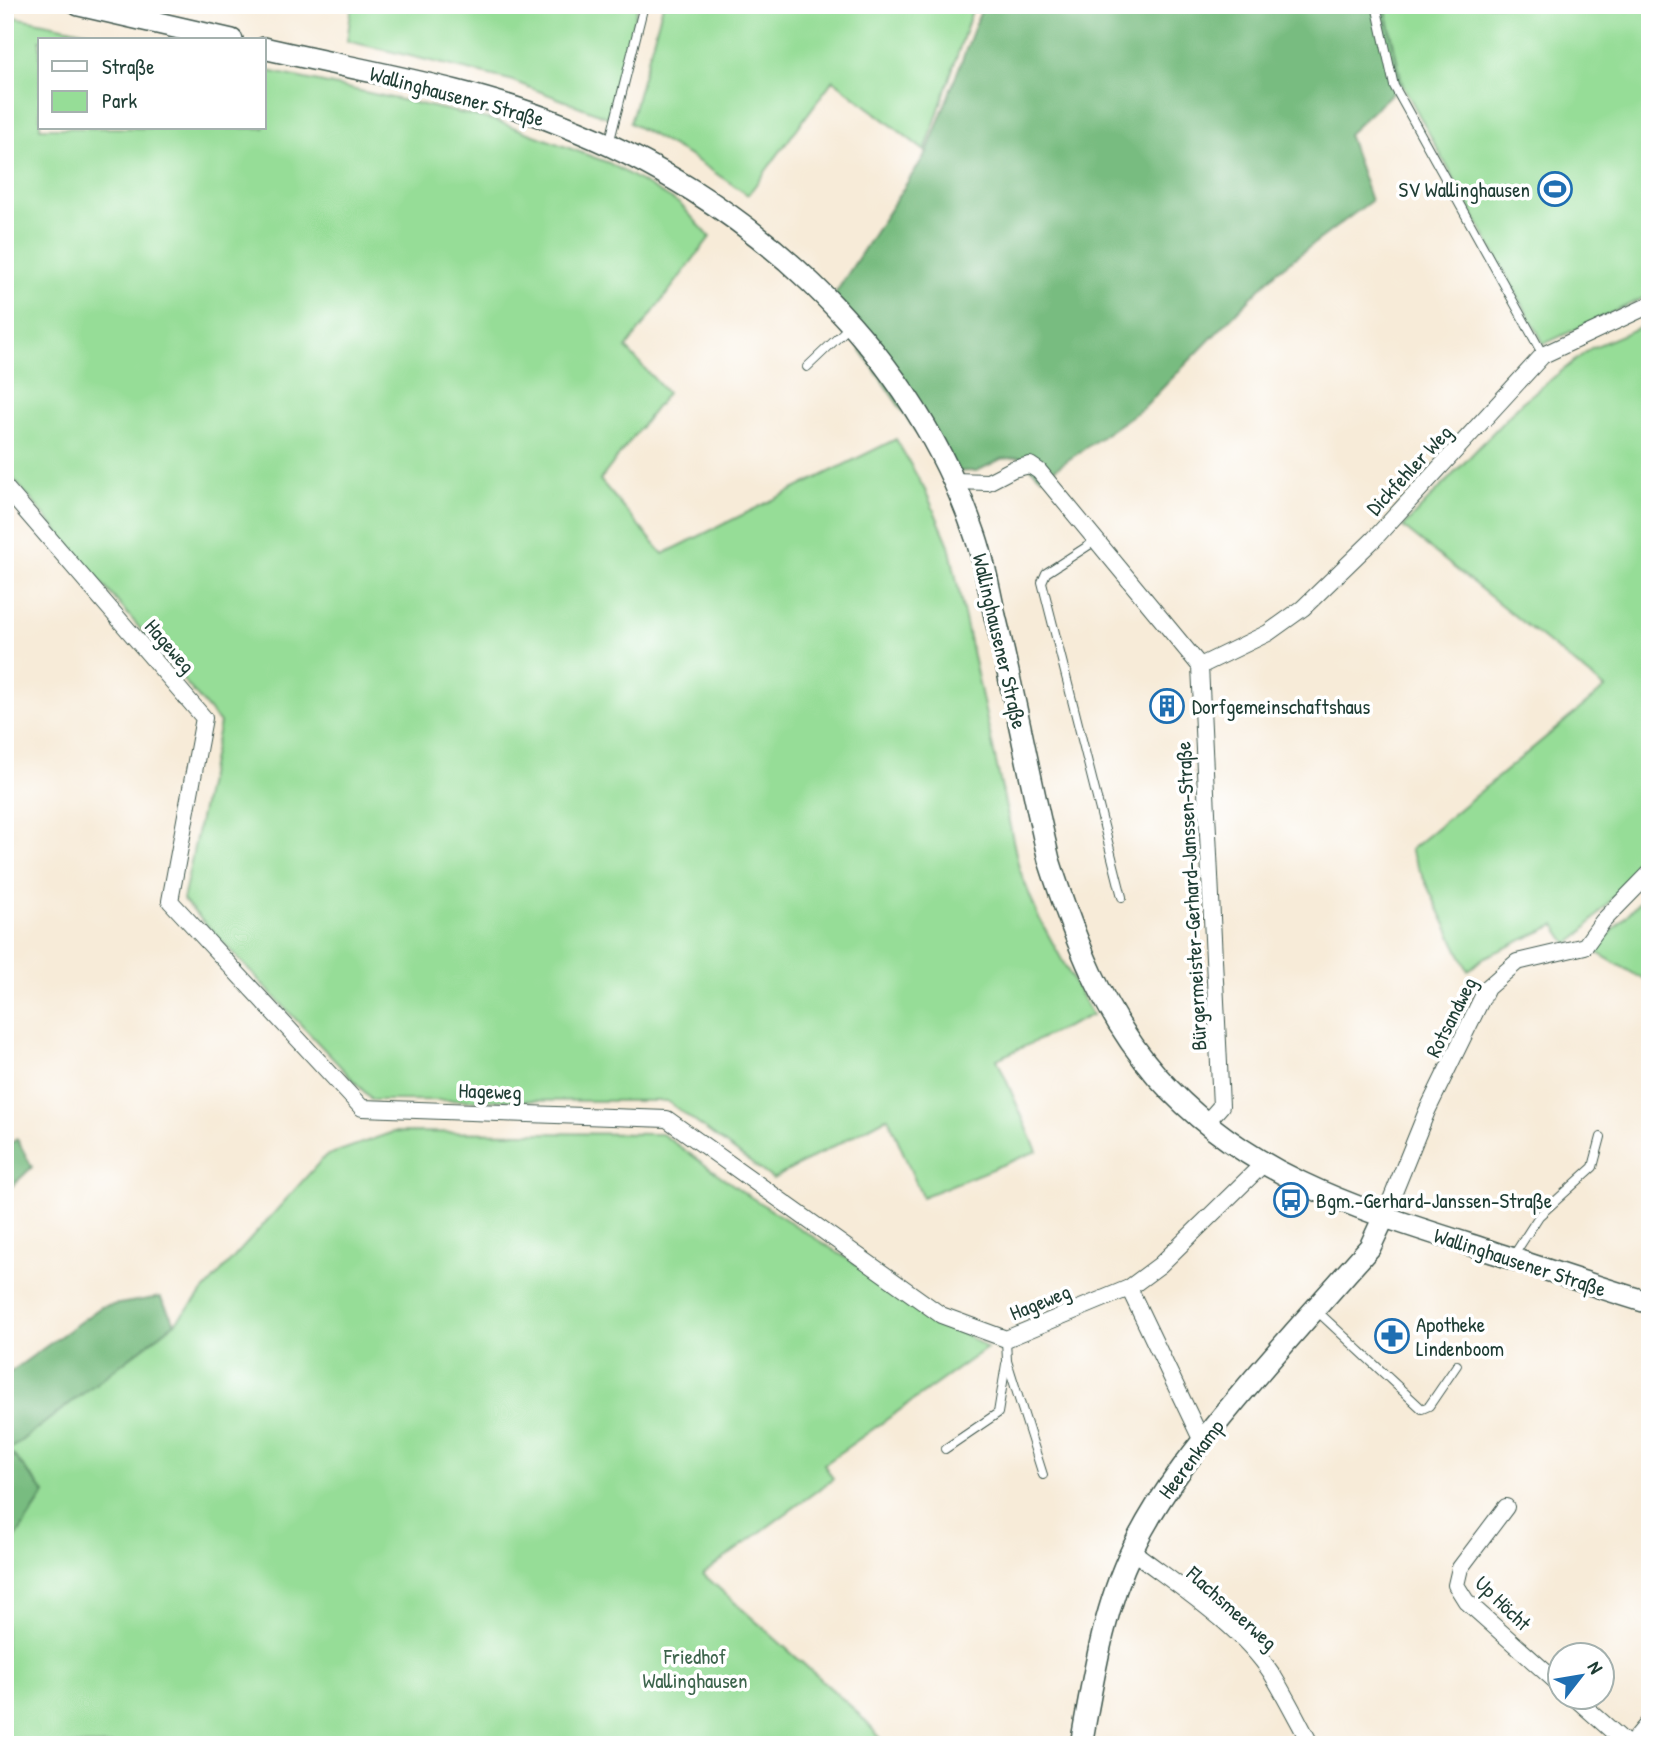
<svg xmlns="http://www.w3.org/2000/svg" width="1655" height="1750" font-family="'Patrick Hand',sans-serif">
<rect width="100%" height="100%" fill="#fff"/>
<filter id="ink" filterUnits="userSpaceOnUse"><feTurbulence type="fractalNoise" baseFrequency=".0143" numOctaves="2"/><feDisplacementMap in="SourceGraphic" scale="14" xChannelSelector="R" yChannelSelector="G"/><feConvolveMatrix kernelMatrix="1 2 1 2 8 2 1 2 1" color-interpolation-filters="sRGB"/></filter>
<filter id="wash" filterUnits="userSpaceOnUse"><feTurbulence type="fractalNoise" baseFrequency=".00686" numOctaves="4" result="noise"/><feDisplacementMap in="SourceGraphic" scale="28" xChannelSelector="R" yChannelSelector="G"/><feGaussianBlur stdDeviation="1.57" result="paint"/><feColorMatrix in="noise" values="0 0 0 0 0 0 0 0 0 0 0 0 0 0 0 0 0 1.4 0 .05"/><feComposite in="paint" operator="in"/></filter>
<g filter="url(#wash)">
<rect width="100%" height="100%" fill="#f7ebd8"/>
<g fill="#96dd97" stroke="#5a8d66" stroke-width="2">
<polygon points="352,5 638,5 609,118 510,80 347,41"/>
<polygon points="663,5 974,5 925,151 833,80 748,195 690,156 630,123"/>
<polygon points="1385,5 1650,5 1650,295 1544,344 1402,84"/>
<polygon points="5,15 126,40 40,40 40,128 264,128 264,70 497,121 609,163 680,204 710,237 626,348 667,393 600,480 663,554 896,439 926,492 949,545 1019,868 1038,916 1092,1015 997,1059 1037,1151 922,1197 888,1117 773,1179 667,1101 372,1100 183,900 220,723 5,469"/>
<polygon points="1650,323 1650,856 1578,937 1568,944 1555,925 1483,958 1468,971 1410,850 1605,688 1403,527 1521,403 1591,348"/>
<polygon points="1650,890 1650,983 1594,951"/>
<polygon points="393,1132 662,1134 746,1194 987,1348 824,1464 833,1479 703,1574 855,1710 887,1745 5,1745 5,1554 45,1493 8,1450 175,1323 325,1156"/>
</g>
<g fill="#78bc80" stroke="#4c7c5a" stroke-width="2">
<polygon points="983,5 1385,5 1402,84 1348,134 1371,201 1276,272 1143,408 1042,478 1019,457 1001,459 977,471 944,472 829,303 927,152"/>
<polygon points="17,1139 32,1167 5,1193 5,1147"/>
<polygon points="160,1297 175,1323 9,1450 45,1493 5,1554 5,1376 101,1307"/>
</g>
</g>
<g filter="url(#ink)">
<g fill="none" stroke-linecap="round" stroke-linejoin="round">
<g stroke="#3f574d" stroke-width="10">
<g id="service">
<polyline points="1376,5 1394,86 1543,355"/>
<polyline points="609,144 644,5"/>
<polyline points="807,367 849,327"/>
<polyline points="1097,540 1046,573 1042,582 1122,897"/>
<polyline points="1512,1258 1539,1216 1593,1167 1601,1137"/>
<polyline points="1317,1311 1422,1409 1429,1406 1457,1365"/>
<polyline points="1006,1339 1007,1361 1043,1475"/>
<polyline points="945,1449 998,1413 1006,1364"/>
</g>
</g>
<g stroke="#3f574d" stroke-width="18">
<g id="minor">
<polyline points="954,481 988,482 1013,469 1030,465 1039,471 1200,666 1221,1106 1205,1124"/>
<polyline points="5,487 204,718 170,901 362,1108 667,1119 941,1315 1006,1339 1129,1288 1160,1265 1263,1164"/>
<polyline points="1200,666 1268,633 1303,608 1374,539 1543,355 1650,305"/>
<polyline points="1384,1217 1427,1111 1487,988 1517,962 1585,946 1603,921 1650,873"/>
<polyline points="1129,1288 1202,1441"/>
<polyline points="1506,1507 1460,1568 1456,1585 1466,1601 1560,1685"/>
<path d="M1131,1550c47,36 109,75 141,124 14,23 26,47 39,71"/>
<polyline points="1575,1698 1628,1745"/>
<polyline points="1630,1745 1650,1721"/>
</g>
</g>
<g stroke="#3f574d" stroke-width="24">
<g id="tertiary">
<polyline points="79,5 232,40"/>
<path d="M264,48c97,23 204,39 296,76 185,71 348,218 414,408 10,27 15,57 21,84 20,81 35,163 54,244 25,78 54,154 108,216 86,98 197,132 317,170 58,19 117,39 176,57"/>
<path d="M1081,1745c12,-65 22,-135 51,-195 28,-58 68,-107 109,-156 42,-50 86,-98 129,-147l14,-30"/>
</g>
</g>
<use href="#service" stroke="#fff" stroke-width="8"/>
<use href="#minor" stroke="#fff" stroke-width="16"/>
<use href="#tertiary" stroke="#fff" stroke-width="21"/>
</g>
</g>
<defs>
<g id="stadium-ring" transform="scale(1.75)"><circle r="9.5" fill="#fff" stroke="#1f6fb2" stroke-width="1.5"/><path d="M0-5a6.5 5 0 1 0 0 10a6.5 5 0 1 0 0-10ZM-3.5-1.8h7v3.6h-7Z" fill="#1f6fb2"/></g>
<g id="building-ring" transform="scale(1.75)"><circle r="9.5" fill="#fff" stroke="#1f6fb2" stroke-width="1.5"/><path d="M-4-6H4V6H1V3H-1V6H-4ZM-2.5-4.3h1.7v1.8h-1.7ZM.8-4.3h1.7v1.8H.8ZM-2.5-1h1.7V.8h-1.7ZM.8-1h1.7V.8H.8Z" fill="#1f6fb2"/></g>
<g id="bus-ring" transform="scale(1.75)"><circle r="9.5" fill="#fff" stroke="#1f6fb2" stroke-width="1.5"/><path d="M-5-6H5V4H4V6H2V4H-2V6H-4V4H-5ZM-3.5-4V0h7V-4ZM-3.5 1.2v1.5H-2V1.2ZM2 1.2v1.5H3.5V1.2Z" fill="#1f6fb2"/></g>
<g id="pharmacy-ring" transform="scale(1.75)"><circle r="9.5" fill="#fff" stroke="#1f6fb2" stroke-width="1.5"/><path d="M-2-6h4v4h4v4h-4v4h-4v-4h-4v-4h4Z" fill="#1f6fb2"/></g>
</defs>
<g fill-rule="evenodd">
<use href="#stadium-ring" x="1555" y="189"/>
<use href="#building-ring" x="1167" y="706"/>
<use href="#bus-ring" x="1291" y="1200"/>
<use href="#pharmacy-ring" x="1392" y="1336"/>
</g>
<g text-anchor="middle" dominant-baseline="central" stroke-width="7" stroke-linejoin="round" paint-order="stroke">
<g font-size="21" fill="#1f3d34" stroke="#fff">
<text transform="translate(457 96) rotate(15)">Wallinghausener Straße</text>
<text transform="translate(1409 470) rotate(-47)">Dickfehler Weg</text>
<text transform="translate(1000 641) rotate(77)">Wallinghausener Straße</text>
<text transform="translate(170 646) rotate(49)">Hageweg</text>
<text transform="translate(1191 896) rotate(-93)">Bürgermeister-Gerhard-Janssen-Straße</text>
<text transform="translate(1451 1017) rotate(-63)">Rotsandweg</text>
<text transform="translate(490 1091) rotate(2)">Hageweg</text>
<text transform="translate(1520 1262) rotate(18)">Wallinghausener Straße</text>
<text transform="translate(1040 1302) rotate(-22)">Hageweg</text>
<text transform="translate(1191 1459) rotate(-53)">Heerenkamp</text>
<text transform="translate(1503 1603) rotate(44)">Up Höcht</text>
<text transform="translate(1232 1608) rotate(42)">Flachsmeerweg</text>
</g>
<g font-size="21" fill="#1f3d34" stroke="#fff" text-anchor="start">
<text x="1530" y="189" text-anchor="end">SV Wallinghausen</text>
<text x="1192" y="706">Dorfgemeinschaftshaus</text>
<text x="1316" y="1200">Bgm.-Gerhard-Janssen-Straße</text>
<text x="1416" y="1324">Apotheke<tspan x="1416" dy="24">Lindenboom</tspan></text>
</g>
<g font-size="21" fill="#3d654d" stroke="#fff">
<text x="695" y="1656">Friedhof<tspan x="695" dy="24">Wallinghausen</tspan></text>
</g>
</g>
<rect width="1655" height="1750" fill="none" stroke="#fff" stroke-width="28"/>
<rect x="38" y="38" width="228" height="91" fill="#ffffff" stroke="#a5b1ae" stroke-width="2"/>
<rect x="52" y="61" width="35" height="10" fill="#ffffff" stroke="#a5b1ae" stroke-width="2"/>
<text x="102" y="74" font-size="21" fill="#1f3d34">Straße</text>
<rect x="52" y="91" width="35" height="21" fill="#96dd97" stroke="#a5b1ae" stroke-width="2"/>
<text x="102" y="108" font-size="21" fill="#1f3d34">Park</text>
<g transform="translate(1581 1676) rotate(59)"><circle r="33" fill="#ffffff" stroke="#a5b1ae" stroke-width="2"/>
<path d="M0-5L12 26L0 18L-12 26Z" fill="#1f6fb2"/>
<text y="-10" font-size="19" font-weight="bold" text-anchor="middle" fill="#1f3d34">N</text>
</g>
</svg>
